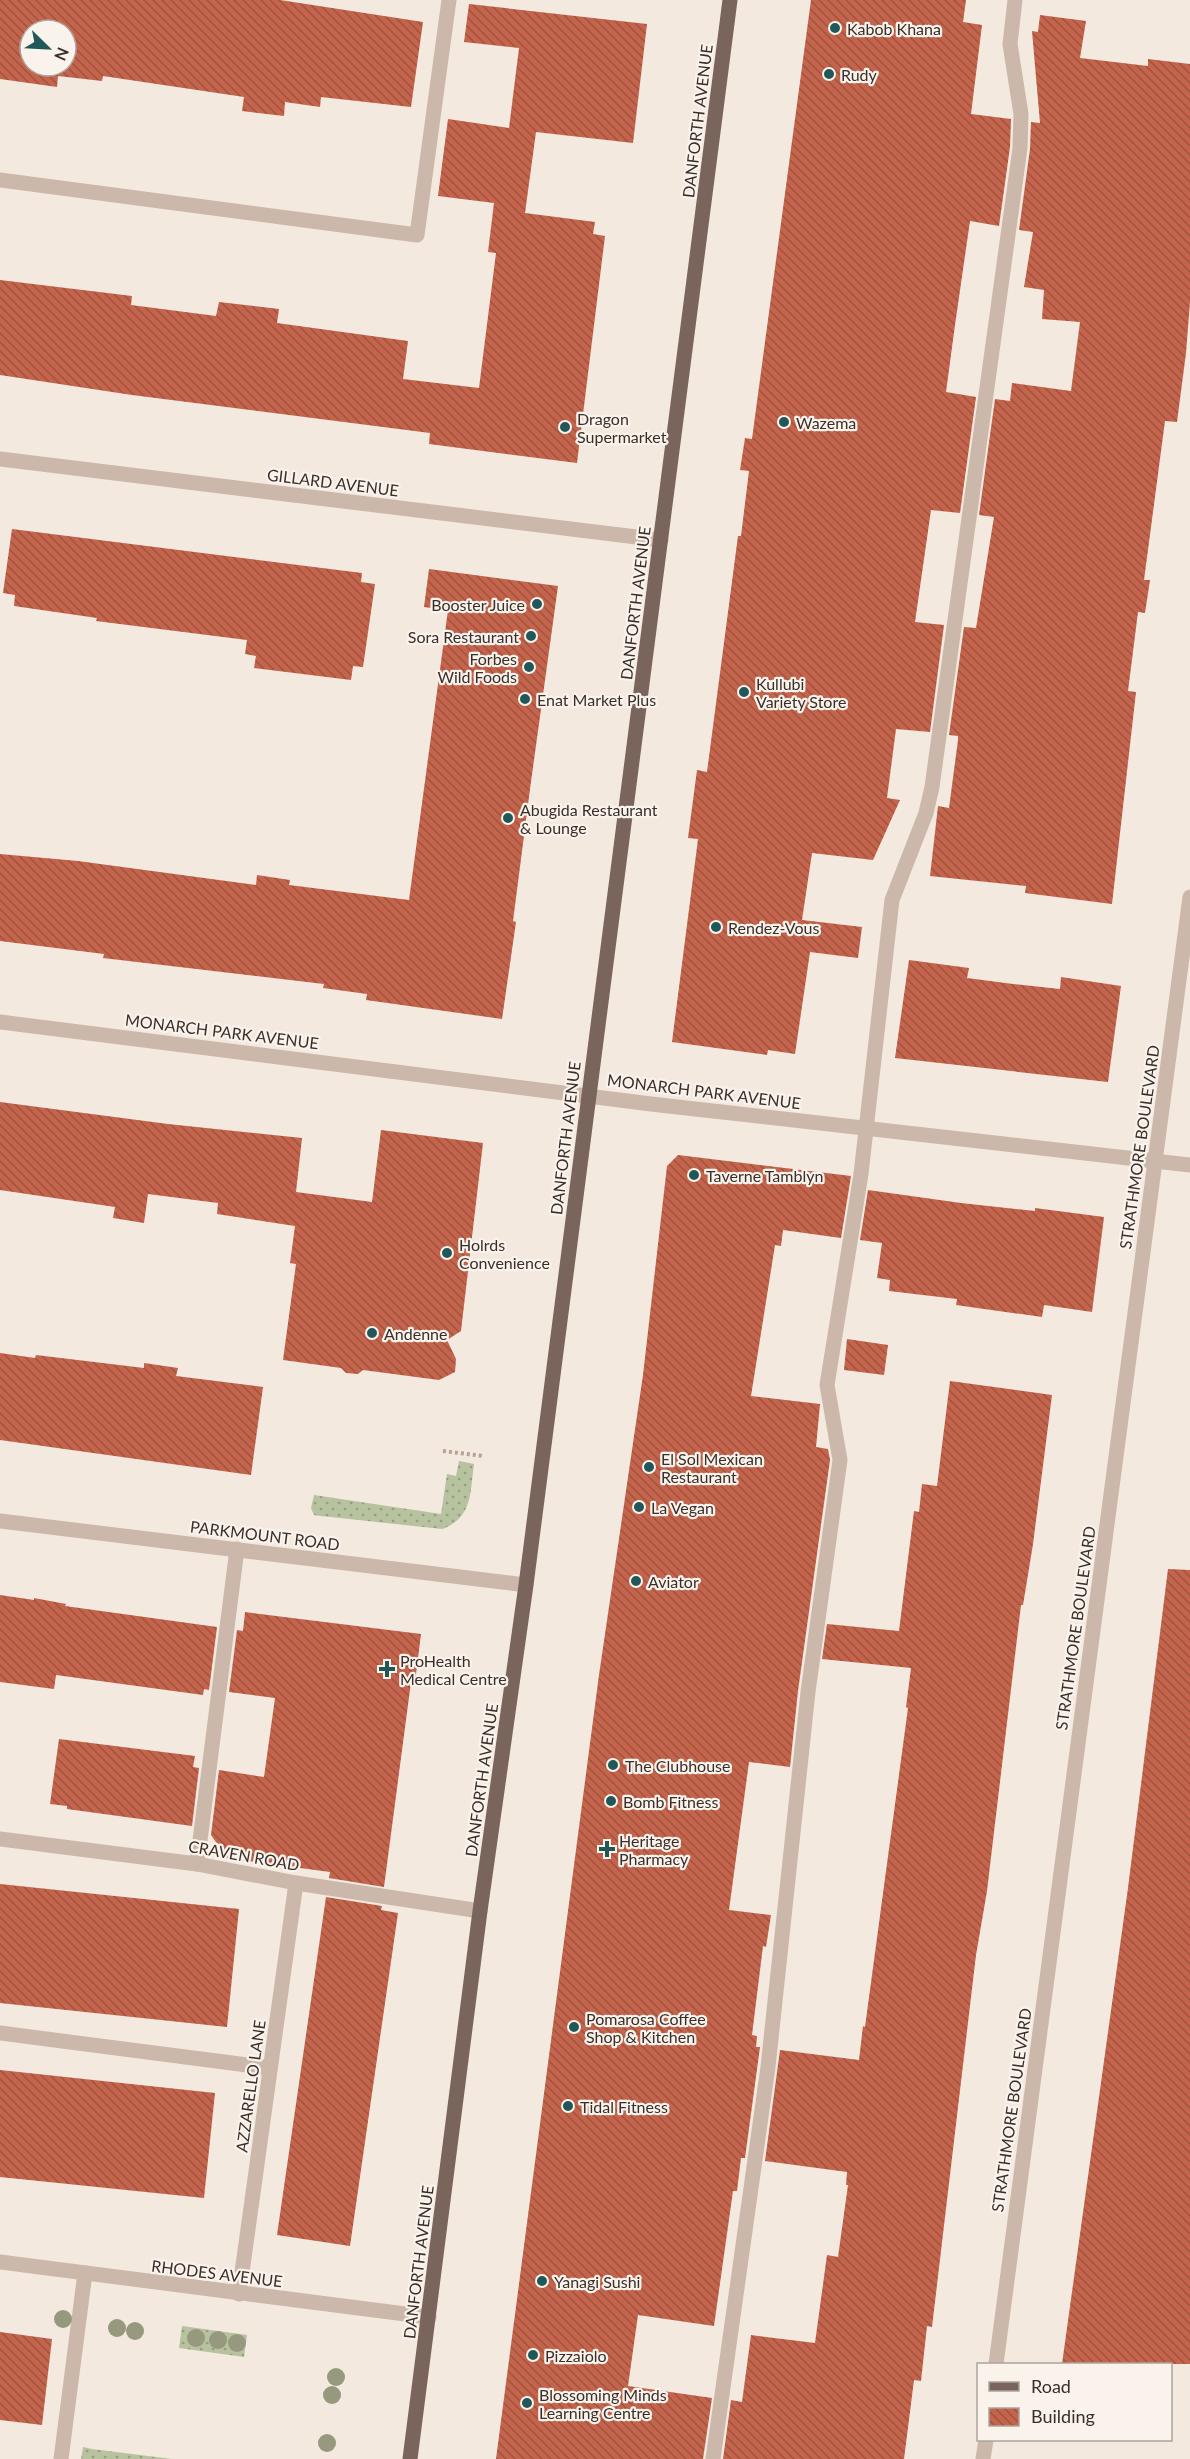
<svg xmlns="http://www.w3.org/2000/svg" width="1190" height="2459" font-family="Lato,sans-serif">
<defs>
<pattern id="garden-dots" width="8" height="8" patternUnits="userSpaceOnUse" patternTransform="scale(1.5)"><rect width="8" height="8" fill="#b7c29f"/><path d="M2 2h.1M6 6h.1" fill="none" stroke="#969e82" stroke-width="1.8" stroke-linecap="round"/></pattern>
<pattern id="building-back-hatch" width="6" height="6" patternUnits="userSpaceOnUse" patternTransform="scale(1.5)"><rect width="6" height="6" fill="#c4644c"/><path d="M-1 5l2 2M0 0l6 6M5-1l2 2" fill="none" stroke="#a0533f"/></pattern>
</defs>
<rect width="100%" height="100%" fill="#f3e9df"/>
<g fill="url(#garden-dots)">
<path d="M459,1461l15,3c-4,28 -1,54 -32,65l-121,-13 -7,-1 -3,-7 3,-13 127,19 6,-40 9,2z"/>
<polygon points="182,2326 247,2335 244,2357 179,2348"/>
<polygon points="83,2447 92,2449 172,2459 81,2459"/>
</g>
<g fill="url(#building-back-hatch)" fill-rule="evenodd">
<path d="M0,0h280l143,22 -12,85 -90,-10 -1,10 -35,-5 -1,14 -42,-5 2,-14 -141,-21 -1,5 -44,-5 -1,11 -57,-8zM30,30h36v36h-36z"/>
<polygon points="811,0 966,0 963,22 982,25 971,114 1011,119 1010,147 999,226 970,221 955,325 946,392 976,397 960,513 931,510 915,622 944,625 930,732 896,729 887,798 900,800 873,860 812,853 802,920 862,927 858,958 810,952 795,1054 768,1050 767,1055 672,1042 698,839 688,838 697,770 707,772 738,536 741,536 749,471 740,470 745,438 752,439"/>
<polygon points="469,4 647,24 633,143 536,132 525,213 595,222 593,234 605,236 577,463 429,444 430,433 132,395 0,375 0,280 132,296 131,305 216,316 219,302 279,309 277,323 408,341 403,379 479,388 496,253 488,252 494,203 438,196 448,119 509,128 519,48 464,42"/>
<polygon points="1040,15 1086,21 1080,58 1148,66 1148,59 1190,64 1190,302 1186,353 1177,422 1165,421 1144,580 1150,580 1145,613 1138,612 1128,691 1136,692 1112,904 1025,893 1026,886 930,876 938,806 949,808 958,740 958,736 949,735 964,627 976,628 994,517 979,515 995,399 1010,401 1012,383 1071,391 1080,322 1042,319 1044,290 1024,287 1033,232 1019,230 1030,149 1031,122 1040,123 1032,31 1038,32"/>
<polygon points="12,529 362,573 361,582 375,584 363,667 353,666 351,680 254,668 256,656 245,654 247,640 96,621 97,618 14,606 15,595 3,593"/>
<polygon points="429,569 558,586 530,789 513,921 516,922 502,1019 366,1000 367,994 323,988 324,984 103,958 104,954 0,941 0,854 78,861 256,885 257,875 290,880 289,885 409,900 448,610 424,607"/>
<polygon points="909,960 969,968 967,978 1013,984 1060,989 1061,977 1121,986 1108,1082 895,1058"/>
<polygon points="0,1102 168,1124 302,1138 296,1192 372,1202 381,1130 483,1143 461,1331 447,1340 456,1359 455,1372 439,1380 363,1370 358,1374 346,1373 341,1368 283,1360 296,1264 290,1263 295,1226 217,1214 218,1203 148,1194 144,1223 113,1218 115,1207 0,1190"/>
<polygon points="678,1155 851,1176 841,1238 783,1230 781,1246 775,1245 751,1396 820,1404 816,1447 828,1449 830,1460 798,1691 790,1767 749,1762 729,1910 771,1915 766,1947 763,1946 752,2035 757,2036 756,2047 760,2047 745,2158 741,2158 737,2191 733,2191 714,2326 638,2315 628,2386 712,2398 703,2459 496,2459 599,1675 643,1375 667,1166"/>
<polygon points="868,1190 961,1203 1035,1211 1035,1208 1104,1217 1092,1312 1044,1305 1042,1317 956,1305 957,1299 889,1291 890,1280 877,1278 882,1243 860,1240"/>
<polygon points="847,1339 888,1345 884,1375 844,1370"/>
<polygon points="0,1353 35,1358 36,1355 144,1368 144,1363 178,1368 176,1376 263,1387 251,1475 0,1440"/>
<polygon points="950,1381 1052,1395 1033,1544 1023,1605 1021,1605 987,1891 976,1955 932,2327 927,2326 921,2381 914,2380 904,2459 723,2459 731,2400 742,2402 751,2335 815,2343 827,2255 838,2257 848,2185 846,2185 847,2172 765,2161 780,2050 859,2060 863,2026 865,2027 908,1708 906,1707 911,1668 822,1659 827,1624 899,1631 914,1511 919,1512 922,1484 937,1486"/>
<polygon points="1168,1569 1190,1570 1190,2364 1062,2364 1128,1888"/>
<polygon points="0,1595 34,1600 34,1598 66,1604 65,1606 217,1627 209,1690 204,1689 203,1695 56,1675 54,1689 0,1682"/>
<polygon points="245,1612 421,1634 415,1682 411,1682 384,1887 329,1878 330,1872 227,1858 211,1835 219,1770 264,1777 275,1698 229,1692 237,1630 243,1631"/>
<polygon points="59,1739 195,1756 193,1767 199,1768 192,1826 67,1809 67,1806 50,1804"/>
<polygon points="0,1884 239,1909 227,2027 0,2003"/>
<polygon points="326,1897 382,1906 381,1910 398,1913 350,2246 277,2235"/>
<polygon points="0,2070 215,2093 204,2198 0,2177"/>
<polygon points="0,2332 52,2339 42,2425 0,2420"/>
</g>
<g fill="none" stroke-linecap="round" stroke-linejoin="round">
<polyline stroke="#b7a295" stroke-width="4" stroke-dasharray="3 3" stroke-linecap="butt" points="443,1451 483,1456"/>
<g stroke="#cbb8ab" stroke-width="15">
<polyline points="0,180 417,235 449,0"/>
<polyline points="197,1864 237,1549"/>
<polyline points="0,2033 270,2068"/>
<polyline points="239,2294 296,1883"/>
<polyline points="61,2459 85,2273"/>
<polyline points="713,2459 768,2067 808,1692 840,1460 827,1385 861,1174 892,900 926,813 932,787 1020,148 1021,114 1010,44 1015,0"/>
</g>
<g stroke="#cbb8ab" stroke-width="15">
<polyline points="0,459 661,540"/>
<polyline points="0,1022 651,1104 1190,1165"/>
<polyline points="0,1521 526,1585"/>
<polyline points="0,1839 197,1864 296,1883 480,1911"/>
<polyline points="0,2262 429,2317"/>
<polyline points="996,2364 1190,897"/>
<polyline points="983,2459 986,2440"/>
</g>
<polyline stroke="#7a655c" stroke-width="15" points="410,2459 480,1911 526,1585 730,0"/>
</g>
<g fill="#96997e">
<circle cx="63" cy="2319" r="9"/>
<circle cx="117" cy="2328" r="9"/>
<circle cx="135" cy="2331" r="9"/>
<circle cx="196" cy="2338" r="9"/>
<circle cx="218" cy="2340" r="9"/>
<circle cx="237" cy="2343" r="9"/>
<circle cx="336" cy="2377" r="9"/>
<circle cx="332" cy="2395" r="9"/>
<circle cx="327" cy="2443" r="9"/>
</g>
<g fill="#20585a" stroke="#faf3ec" stroke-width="2">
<circle cx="835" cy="28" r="6"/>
<circle cx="829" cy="74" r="6"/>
<circle cx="784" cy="422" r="6"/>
<circle cx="565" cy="427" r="6"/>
<circle cx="537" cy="604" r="6"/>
<circle cx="531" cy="636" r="6"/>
<circle cx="529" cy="667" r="6"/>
<circle cx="744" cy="692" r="6"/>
<circle cx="525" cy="699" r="6"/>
<circle cx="508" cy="818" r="6"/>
<circle cx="716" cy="927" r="6"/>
<circle cx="694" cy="1175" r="6"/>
<circle cx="447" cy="1253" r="6"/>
<circle cx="372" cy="1333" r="6"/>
<circle cx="649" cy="1467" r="6"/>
<circle cx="639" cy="1507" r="6"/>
<circle cx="636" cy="1581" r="6"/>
<path d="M384 1660h6v6h6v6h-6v6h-6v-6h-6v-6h6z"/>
<circle cx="613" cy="1765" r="6"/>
<circle cx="611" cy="1801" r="6"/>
<path d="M604 1840h6v6h6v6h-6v6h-6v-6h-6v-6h6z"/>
<circle cx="574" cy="2027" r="6"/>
<circle cx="568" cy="2106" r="6"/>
<circle cx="542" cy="2281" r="6"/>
<circle cx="533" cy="2355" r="6"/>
<circle cx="527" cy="2403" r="6"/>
</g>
<g text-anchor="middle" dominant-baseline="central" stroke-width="4.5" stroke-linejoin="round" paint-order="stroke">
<g font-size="16" fill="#392e2a" stroke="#faf3ec" text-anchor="start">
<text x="847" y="28">Kabob Khana</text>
<text x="841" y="74">Rudy</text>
<text x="577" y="418">Dragon<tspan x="577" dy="18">Supermarket</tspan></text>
<text x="796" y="422">Wazema</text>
<text x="525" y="604" text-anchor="end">Booster Juice</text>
<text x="519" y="636" text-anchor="end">Sora Restaurant</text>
<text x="517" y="658" text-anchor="end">Forbes<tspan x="517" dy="18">Wild Foods</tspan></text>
<text x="756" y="683">Kullubi<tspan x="756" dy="18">Variety Store</tspan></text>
<text x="537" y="699">Enat Market Plus</text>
<text x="520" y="809">Abugida Restaurant<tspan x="520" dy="18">&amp; Lounge</tspan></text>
<text x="728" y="927">Rendez-Vous</text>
<text x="706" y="1175">Taverne Tamblyn</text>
<text x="459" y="1244">Holrds<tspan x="459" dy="18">Convenience</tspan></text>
<text x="384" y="1333">Andenne</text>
<text x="661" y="1458">El Sol Mexican<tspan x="661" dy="18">Restaurant</tspan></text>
<text x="651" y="1507">La Vegan</text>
<text x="648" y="1581">Aviator</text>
<text x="400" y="1660">ProHealth<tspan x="400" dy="18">Medical Centre</tspan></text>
<text x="625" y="1765">The Clubhouse</text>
<text x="623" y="1801">Bomb Fitness</text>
<text x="619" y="1840">Heritage<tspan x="619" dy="18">Pharmacy</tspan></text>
<text x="586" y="2018">Pomarosa Coffee<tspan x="586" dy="18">Shop &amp; Kitchen</tspan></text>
<text x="580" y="2106">Tidal Fitness</text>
<text x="554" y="2281">Yanagi Sushi</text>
<text x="545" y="2355">Pizzaiolo</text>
<text x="539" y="2394">Blossoming Minds<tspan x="539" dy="18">Learning Centre</tspan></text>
</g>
<g font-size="16" fill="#392e2a" stroke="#faf3ec">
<text transform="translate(697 121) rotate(-83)">DANFORTH AVENUE</text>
<text transform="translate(333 482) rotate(7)">GILLARD AVENUE</text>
<text transform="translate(635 603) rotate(-83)">DANFORTH AVENUE</text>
<text transform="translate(222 1031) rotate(7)">MONARCH PARK AVENUE</text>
<text transform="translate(704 1091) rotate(7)">MONARCH PARK AVENUE</text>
<text transform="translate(565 1138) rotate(-83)">DANFORTH AVENUE</text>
<text transform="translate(1139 1147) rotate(-82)">STRATHMORE BOULEVARD</text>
<text transform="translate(265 1535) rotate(7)">PARKMOUNT ROAD</text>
<text transform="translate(1075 1628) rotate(-82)">STRATHMORE BOULEVARD</text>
<text transform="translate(481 1780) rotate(-82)">DANFORTH AVENUE</text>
<text transform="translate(244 1855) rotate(10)">CRAVEN ROAD</text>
<text transform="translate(250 2086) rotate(-82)">AZZARELLO LANE</text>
<text transform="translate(1011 2110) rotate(-82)">STRATHMORE BOULEVARD</text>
<text transform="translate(418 2262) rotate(-83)">DANFORTH AVENUE</text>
<text transform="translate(217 2273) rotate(7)">RHODES AVENUE</text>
</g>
</g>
<rect x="977" y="2363" width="195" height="78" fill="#faf3ec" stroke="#ada49e" stroke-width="1.5"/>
<rect x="989" y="2382" width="30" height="9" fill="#7a655c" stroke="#ada49e" stroke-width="1.5"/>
<text x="1031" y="2393" font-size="18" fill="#392e2a">Road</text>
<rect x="989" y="2408" width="30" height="18" fill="url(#building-back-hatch)" stroke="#ada49e" stroke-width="1.5"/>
<text x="1031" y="2423" font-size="18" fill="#392e2a">Building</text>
<g transform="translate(48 48) rotate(114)"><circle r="28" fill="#faf3ec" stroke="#ada49e" stroke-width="1.5"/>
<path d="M0-4.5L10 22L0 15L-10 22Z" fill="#20585a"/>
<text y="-9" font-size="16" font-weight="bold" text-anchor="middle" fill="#392e2a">N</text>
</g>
</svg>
